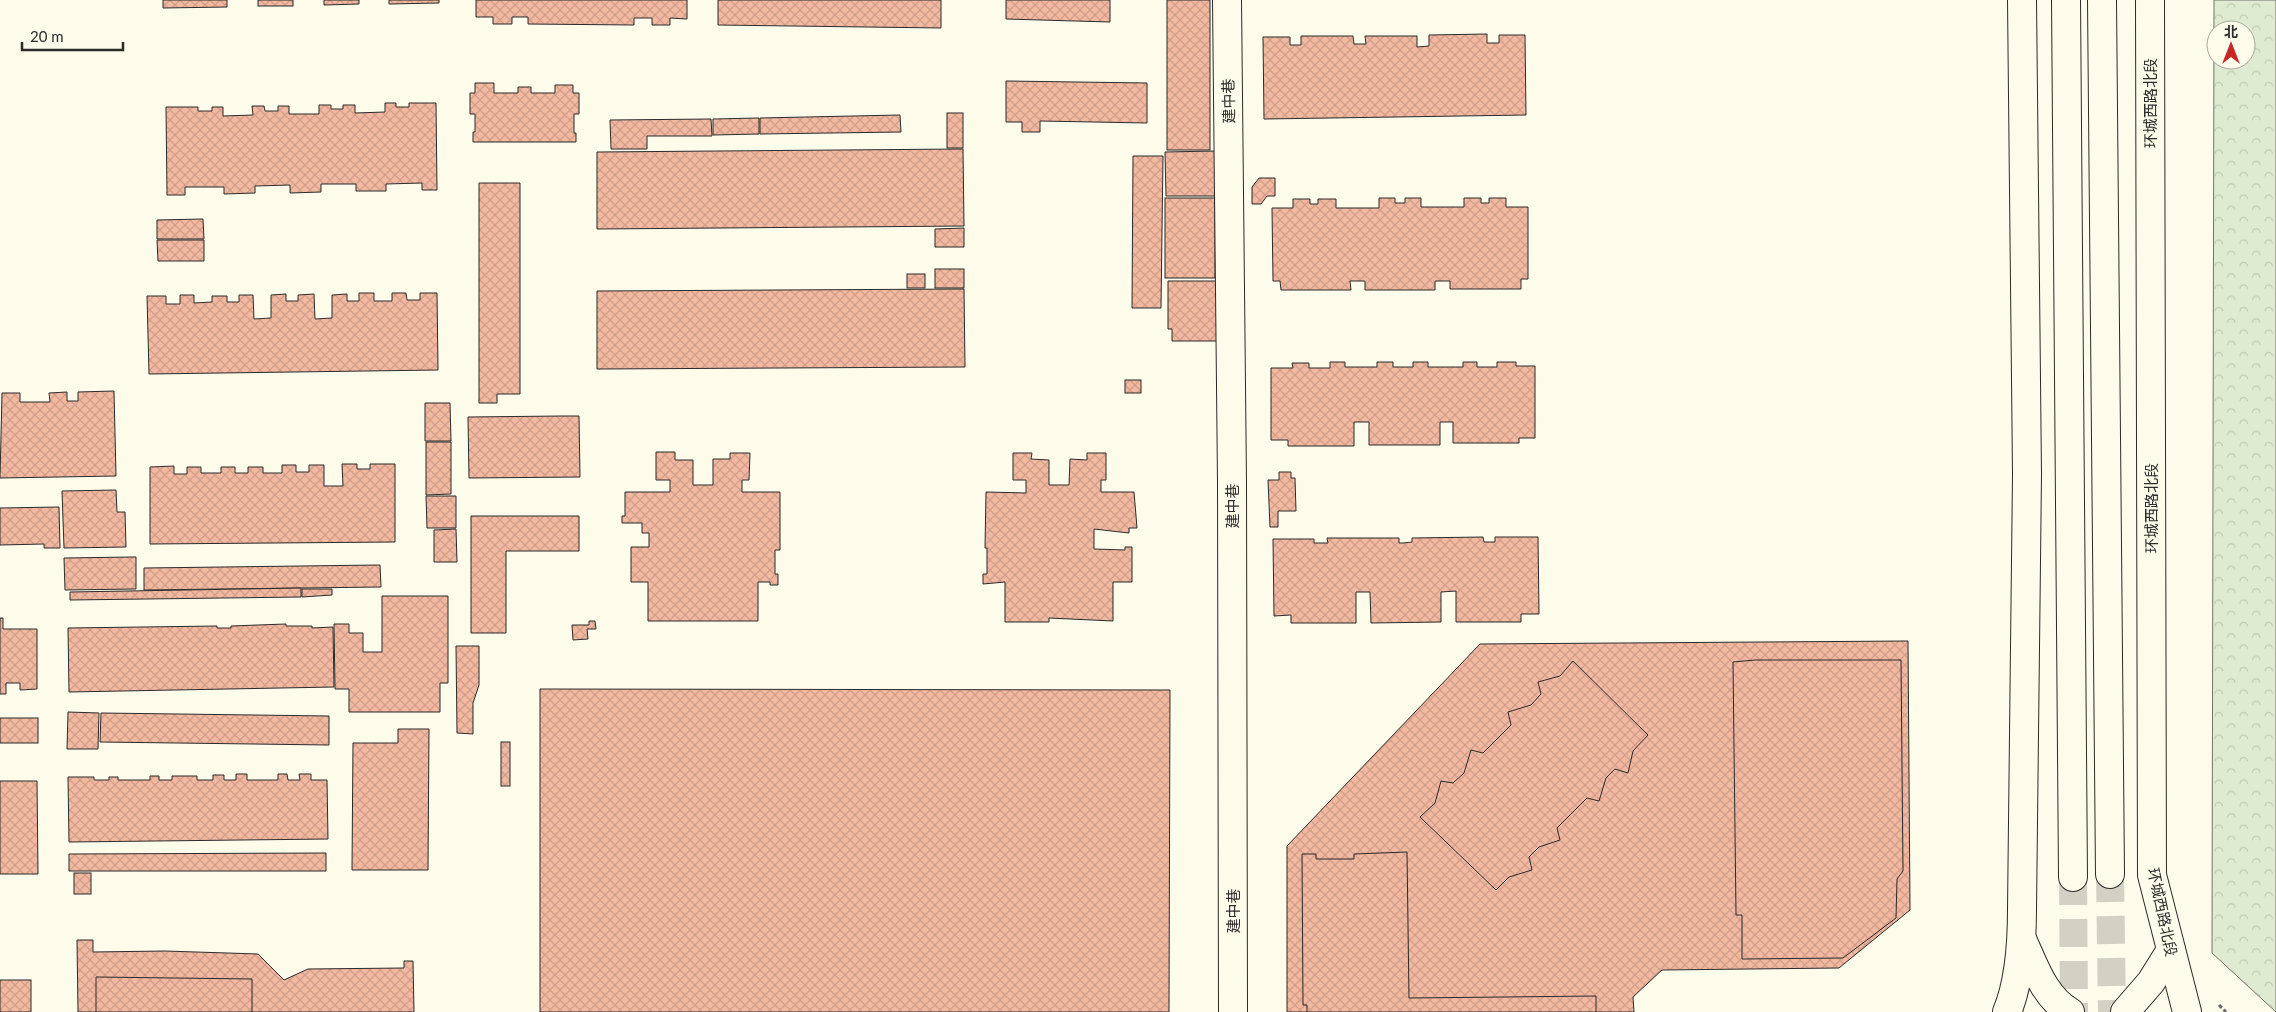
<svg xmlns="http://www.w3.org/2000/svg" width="2276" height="1012" font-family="Lato,'Noto Sans SC',sans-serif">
<defs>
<pattern id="forest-crowns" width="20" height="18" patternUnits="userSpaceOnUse" patternTransform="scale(1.25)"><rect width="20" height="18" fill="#deebd1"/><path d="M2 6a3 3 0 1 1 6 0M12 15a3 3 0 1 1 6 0" fill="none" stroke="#bfcab4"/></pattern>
<pattern id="building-cross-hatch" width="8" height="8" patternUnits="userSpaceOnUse" patternTransform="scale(1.25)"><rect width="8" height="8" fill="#f2b8a0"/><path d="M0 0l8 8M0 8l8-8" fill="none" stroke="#d09e8a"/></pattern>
</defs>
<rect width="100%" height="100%" fill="#fdfbea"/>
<path fill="url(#forest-crowns)" stroke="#74746e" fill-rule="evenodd" d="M2214,0h62v1012l-64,-59zM2216,30h30v30h-30z"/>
<g fill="url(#building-cross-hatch)" stroke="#2b2b2b">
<polygon points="163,0 227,0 227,7 163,8"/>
<rect x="258" y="0" width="35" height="6"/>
<polygon points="324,0 359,0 359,4 324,5"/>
<polygon points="389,0 439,0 439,3 389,4"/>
<polygon points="476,0 687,0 687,19 670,18 670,25 652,25 652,18 634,18 634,25 528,24 528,17 512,17 512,24 493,24 493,17 476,17"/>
<polygon points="718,0 941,0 941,28 718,25"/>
<polygon points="1006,0 1110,0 1110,22 1006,19"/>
<rect x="1167" y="0" width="43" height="150"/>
<polygon points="1487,34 1487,43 1499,43 1499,35 1525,35 1526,115 1264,119 1263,37 1290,37 1290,45 1301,45 1301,36 1353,36 1354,44 1366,44 1365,36 1417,36 1417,47 1429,46 1429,35"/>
<polygon points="1006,81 1147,83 1147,123 1040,121 1040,132 1022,132 1022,122 1006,122"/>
<polygon points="475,83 494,83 494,93 518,93 518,87 531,87 531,93 555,93 555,85 573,85 573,93 579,93 579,114 574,114 574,133 576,133 576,142 473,142 473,132 475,132 475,114 470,114 470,93 475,93"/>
<polygon points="385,103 396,103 396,107 409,107 409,103 436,103 437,190 422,190 422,183 386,184 386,191 356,191 356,184 321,184 321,192 290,193 290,185 255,186 255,193 224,194 224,187 185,187 185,195 167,195 166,107 198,107 198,111 212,111 212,107 223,107 223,116 253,115 252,106 264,106 265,111 278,111 278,106 289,106 289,114 319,114 319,105 331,105 331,109 343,109 343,105 355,105 355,113 385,112"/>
<rect x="947" y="113" width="16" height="35"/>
<polygon points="900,115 901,132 760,134 760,118"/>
<polygon points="759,118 759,134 713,135 713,119"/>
<polygon points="711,119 712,136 647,136 647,149 611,149 610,120"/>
<polygon points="963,149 964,226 597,229 597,152"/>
<polygon points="1215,151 1215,196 1166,196 1165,152"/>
<polygon points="1133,156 1163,156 1161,308 1132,308"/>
<polygon points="1259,178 1275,178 1275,196 1267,196 1261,204 1252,204 1252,187"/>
<polygon points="479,183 520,183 520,394 497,394 497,403 479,403"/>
<rect x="1165" y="198" width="50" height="80"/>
<polygon points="1379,198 1395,198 1395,203 1405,203 1405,198 1421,198 1421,207 1464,207 1464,198 1481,198 1481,203 1489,203 1489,198 1506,198 1506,207 1528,207 1528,279 1521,279 1521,289 1450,289 1450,281 1435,281 1435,290 1365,290 1365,281 1350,281 1351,290 1281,290 1280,281 1273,281 1272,208 1293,208 1293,199 1310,199 1310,204 1318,204 1318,199 1336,199 1336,208 1379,208"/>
<polygon points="203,219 204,239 157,239 157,220"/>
<polygon points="964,228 964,247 935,247 935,229"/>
<polygon points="157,240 204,240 204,261 158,261"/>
<rect x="935" y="269" width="29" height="19"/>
<rect x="907" y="274" width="18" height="14"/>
<polygon points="1168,281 1218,281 1218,341 1172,341 1172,329 1168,329"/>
<polygon points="964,289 965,367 597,369 597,291"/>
<polygon points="359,293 374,293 374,301 392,301 392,293 406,293 407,300 420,300 420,293 437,293 438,370 149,374 147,296 166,296 166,304 180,304 180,295 194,295 194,303 212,302 212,296 227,296 227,302 239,302 239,295 253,295 254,319 271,318 271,295 286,294 286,301 298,301 298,295 314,294 315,319 332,318 332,295 347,294 347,301 359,301"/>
<polygon points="1330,362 1345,362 1345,367 1377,367 1377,362 1393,362 1393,367 1413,367 1413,362 1428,362 1428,367 1463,367 1463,362 1477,362 1477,367 1497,367 1497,362 1516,362 1516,366 1535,366 1535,438 1519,438 1519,443 1453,443 1453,422 1440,422 1440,445 1369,445 1369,422 1354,422 1354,446 1288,446 1288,440 1271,440 1271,368 1293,368 1292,363 1309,363 1309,368 1330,368"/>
<rect x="1125" y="380" width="16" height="13"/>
<polygon points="114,391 116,476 0,478 2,393 20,393 20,402 50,402 49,393 67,392 67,401 78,401 78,392"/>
<polygon points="425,403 450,403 451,441 425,441"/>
<polygon points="562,416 579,416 580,477 469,478 468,417"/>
<polygon points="426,442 451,442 451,494 426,495"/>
<polygon points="656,452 675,452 675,460 693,460 693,485 713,485 713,459 730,459 730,453 750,453 749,480 742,480 742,492 780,492 780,550 775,550 775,574 778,574 778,585 770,585 770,582 758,582 758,621 648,621 648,582 631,582 631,547 649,547 649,533 642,533 642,523 622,523 622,516 625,516 625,492 670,492 670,480 656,480"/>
<polygon points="1013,453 1032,453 1031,459 1049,460 1049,485 1069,485 1070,459 1087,460 1087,453 1106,453 1106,480 1101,480 1101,492 1134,492 1137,528 1129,528 1129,533 1094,529 1094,549 1125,550 1125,547 1132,547 1132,582 1113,582 1113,621 1049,618 1049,622 1005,622 1005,582 983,584 983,574 987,574 987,548 985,548 986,492 1026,493 1026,480 1013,480"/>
<polygon points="342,464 357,464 357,469 370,469 370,464 395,464 395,542 150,544 150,467 174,466 174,474 187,474 187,467 201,467 201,473 221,473 221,467 235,467 235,473 248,473 248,467 263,467 263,473 282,473 282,465 296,465 296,472 309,472 309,465 324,465 324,486 343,486"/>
<polygon points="1279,472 1291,472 1291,478 1295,478 1296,511 1278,511 1278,527 1270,527 1268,480 1279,480"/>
<polygon points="116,490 117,512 125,512 126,547 64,548 62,491"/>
<polygon points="426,496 456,496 456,528 427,528"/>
<polygon points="59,507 60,548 44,548 44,544 0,545 0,508"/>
<polygon points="471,516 579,516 579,551 506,551 506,633 471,633"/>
<polygon points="456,529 457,562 434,562 434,530"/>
<polygon points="1483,537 1484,542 1495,542 1495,537 1538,537 1539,614 1521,614 1521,622 1456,622 1456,591 1441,592 1441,622 1371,623 1370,592 1356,592 1356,623 1291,623 1291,615 1274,616 1273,539 1314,539 1314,543 1328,543 1327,538 1399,538 1399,543 1403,543 1412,542 1412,538"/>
<polygon points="132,557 136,557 136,589 65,590 64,558"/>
<polygon points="380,565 381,587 144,590 144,568"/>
<polygon points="301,588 301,597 70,600 70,592"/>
<polygon points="302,589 332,589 332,595 302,597"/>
<polygon points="382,596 448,596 448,683 440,683 440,712 349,712 349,689 335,689 334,624 349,624 349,633 363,633 363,652 382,652"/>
<polygon points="0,618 3,618 3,629 37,629 37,689 20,690 20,683 6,683 6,694 0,694"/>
<polygon points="589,621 595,621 596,629 587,629 588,639 573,640 572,625 589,625"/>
<polygon points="286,624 286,626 312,626 312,628 333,627 334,687 69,692 68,628 217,626 217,628 231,628 231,626"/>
<polygon points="1908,641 1910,910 1839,968 1662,970 1633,997 1634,1012 1287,1012 1287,846 1480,644"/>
<polygon points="456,646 479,646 479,685 473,703 473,734 457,733"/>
<polygon points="1755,660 1901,660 1903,871 1897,879 1896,918 1843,958 1742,959 1742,915 1736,915 1733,662"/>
<polygon points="1573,661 1648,735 1633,751 1628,773 1615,769 1606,778 1599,801 1587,798 1557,828 1560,840 1539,847 1529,857 1532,870 1509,877 1496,890 1420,817 1435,803 1441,781 1453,783 1464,773 1471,750 1483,753 1511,725 1508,712 1531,705 1541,694 1538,682 1560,676"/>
<polygon points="540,689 1170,690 1169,1012 540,1012"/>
<polygon points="68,712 99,713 98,749 67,749"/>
<polygon points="101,713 329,716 329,745 100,742"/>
<rect x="0" y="718" width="38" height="25"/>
<polygon points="398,729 429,729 428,870 352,870 353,743 398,743"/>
<rect x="501" y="742" width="9" height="44"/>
<polygon points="236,774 247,774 247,780 278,780 278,774 287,774 288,780 300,780 299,774 311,774 311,780 327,780 328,839 69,842 68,777 94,777 94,780 109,780 109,777 118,777 118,780 150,780 150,776 159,776 159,780 172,780 172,776 197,776 197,780 213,780 213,775 224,775 224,780 236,780"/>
<polygon points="0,781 37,781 38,874 0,874"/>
<polygon points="1407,852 1409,998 1596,996 1596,1012 1307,1012 1307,1005 1303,1005 1302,854 1316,854 1316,859 1354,859 1354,854"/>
<polygon points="326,853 326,871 69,871 69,854"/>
<rect x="74" y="873" width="17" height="21"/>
<polygon points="77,940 93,940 93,952 165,951 258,954 284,980 308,969 404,968 404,961 413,961 414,1012 78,1012"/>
<polygon points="96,977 252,979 252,1012 96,1012"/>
<rect x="0" y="980" width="31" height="32"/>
</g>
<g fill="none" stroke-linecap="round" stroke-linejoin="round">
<g stroke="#d3d1c4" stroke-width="28" stroke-dasharray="28 14" stroke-linecap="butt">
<polyline points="2110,874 2112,1012"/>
<polyline points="2073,877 2074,1012"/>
</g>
<g stroke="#2b2b2b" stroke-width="30">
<polyline id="minor" points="1227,0 1232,482 1233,1012"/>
</g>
<g stroke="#2b2b2b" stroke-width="30">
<g id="primary">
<polyline points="2066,0 2073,877"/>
<polyline points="2102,0 2110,874"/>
<polyline points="2150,0 2152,875 2187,1012"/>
<path d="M2022,939c12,26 22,58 48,73"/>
<path d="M2007,1012c13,-31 15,-70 15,-103l5,-435 -5,-474"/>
<polyline points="2125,1012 2151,982 2171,950"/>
</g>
</g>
<polyline stroke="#6a6964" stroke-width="3" stroke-dasharray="4 2.5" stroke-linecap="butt" points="2219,1005 2226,1012"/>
<use href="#minor" stroke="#fdfbea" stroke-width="28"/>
<use href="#primary" stroke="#fdfbea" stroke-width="28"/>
</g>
<g text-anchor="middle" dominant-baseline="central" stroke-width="4" stroke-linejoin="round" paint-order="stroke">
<g font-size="15" fill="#2b2b2b" stroke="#fdfbea">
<text transform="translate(1228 101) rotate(-91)">建中巷</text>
<text transform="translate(2150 103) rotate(-90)">环城西路北段</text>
<text transform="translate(1232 506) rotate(-90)">建中巷</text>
<text transform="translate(2151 508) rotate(-90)">环城西路北段</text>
<text transform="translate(1233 911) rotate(-90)">建中巷</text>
<text transform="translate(2163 912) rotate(78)">环城西路北段</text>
</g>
</g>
<g transform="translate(2231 45)"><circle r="24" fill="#fdfbea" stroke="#a9a89e"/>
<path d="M0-4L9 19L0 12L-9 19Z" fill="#c62828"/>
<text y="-8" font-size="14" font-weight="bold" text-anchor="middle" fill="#2b2b2b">北</text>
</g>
<path d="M22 42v8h101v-8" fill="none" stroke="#2b2b2b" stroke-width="2.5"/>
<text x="30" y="42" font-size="15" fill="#2b2b2b" stroke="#fdfbea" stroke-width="4" paint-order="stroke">20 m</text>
</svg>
